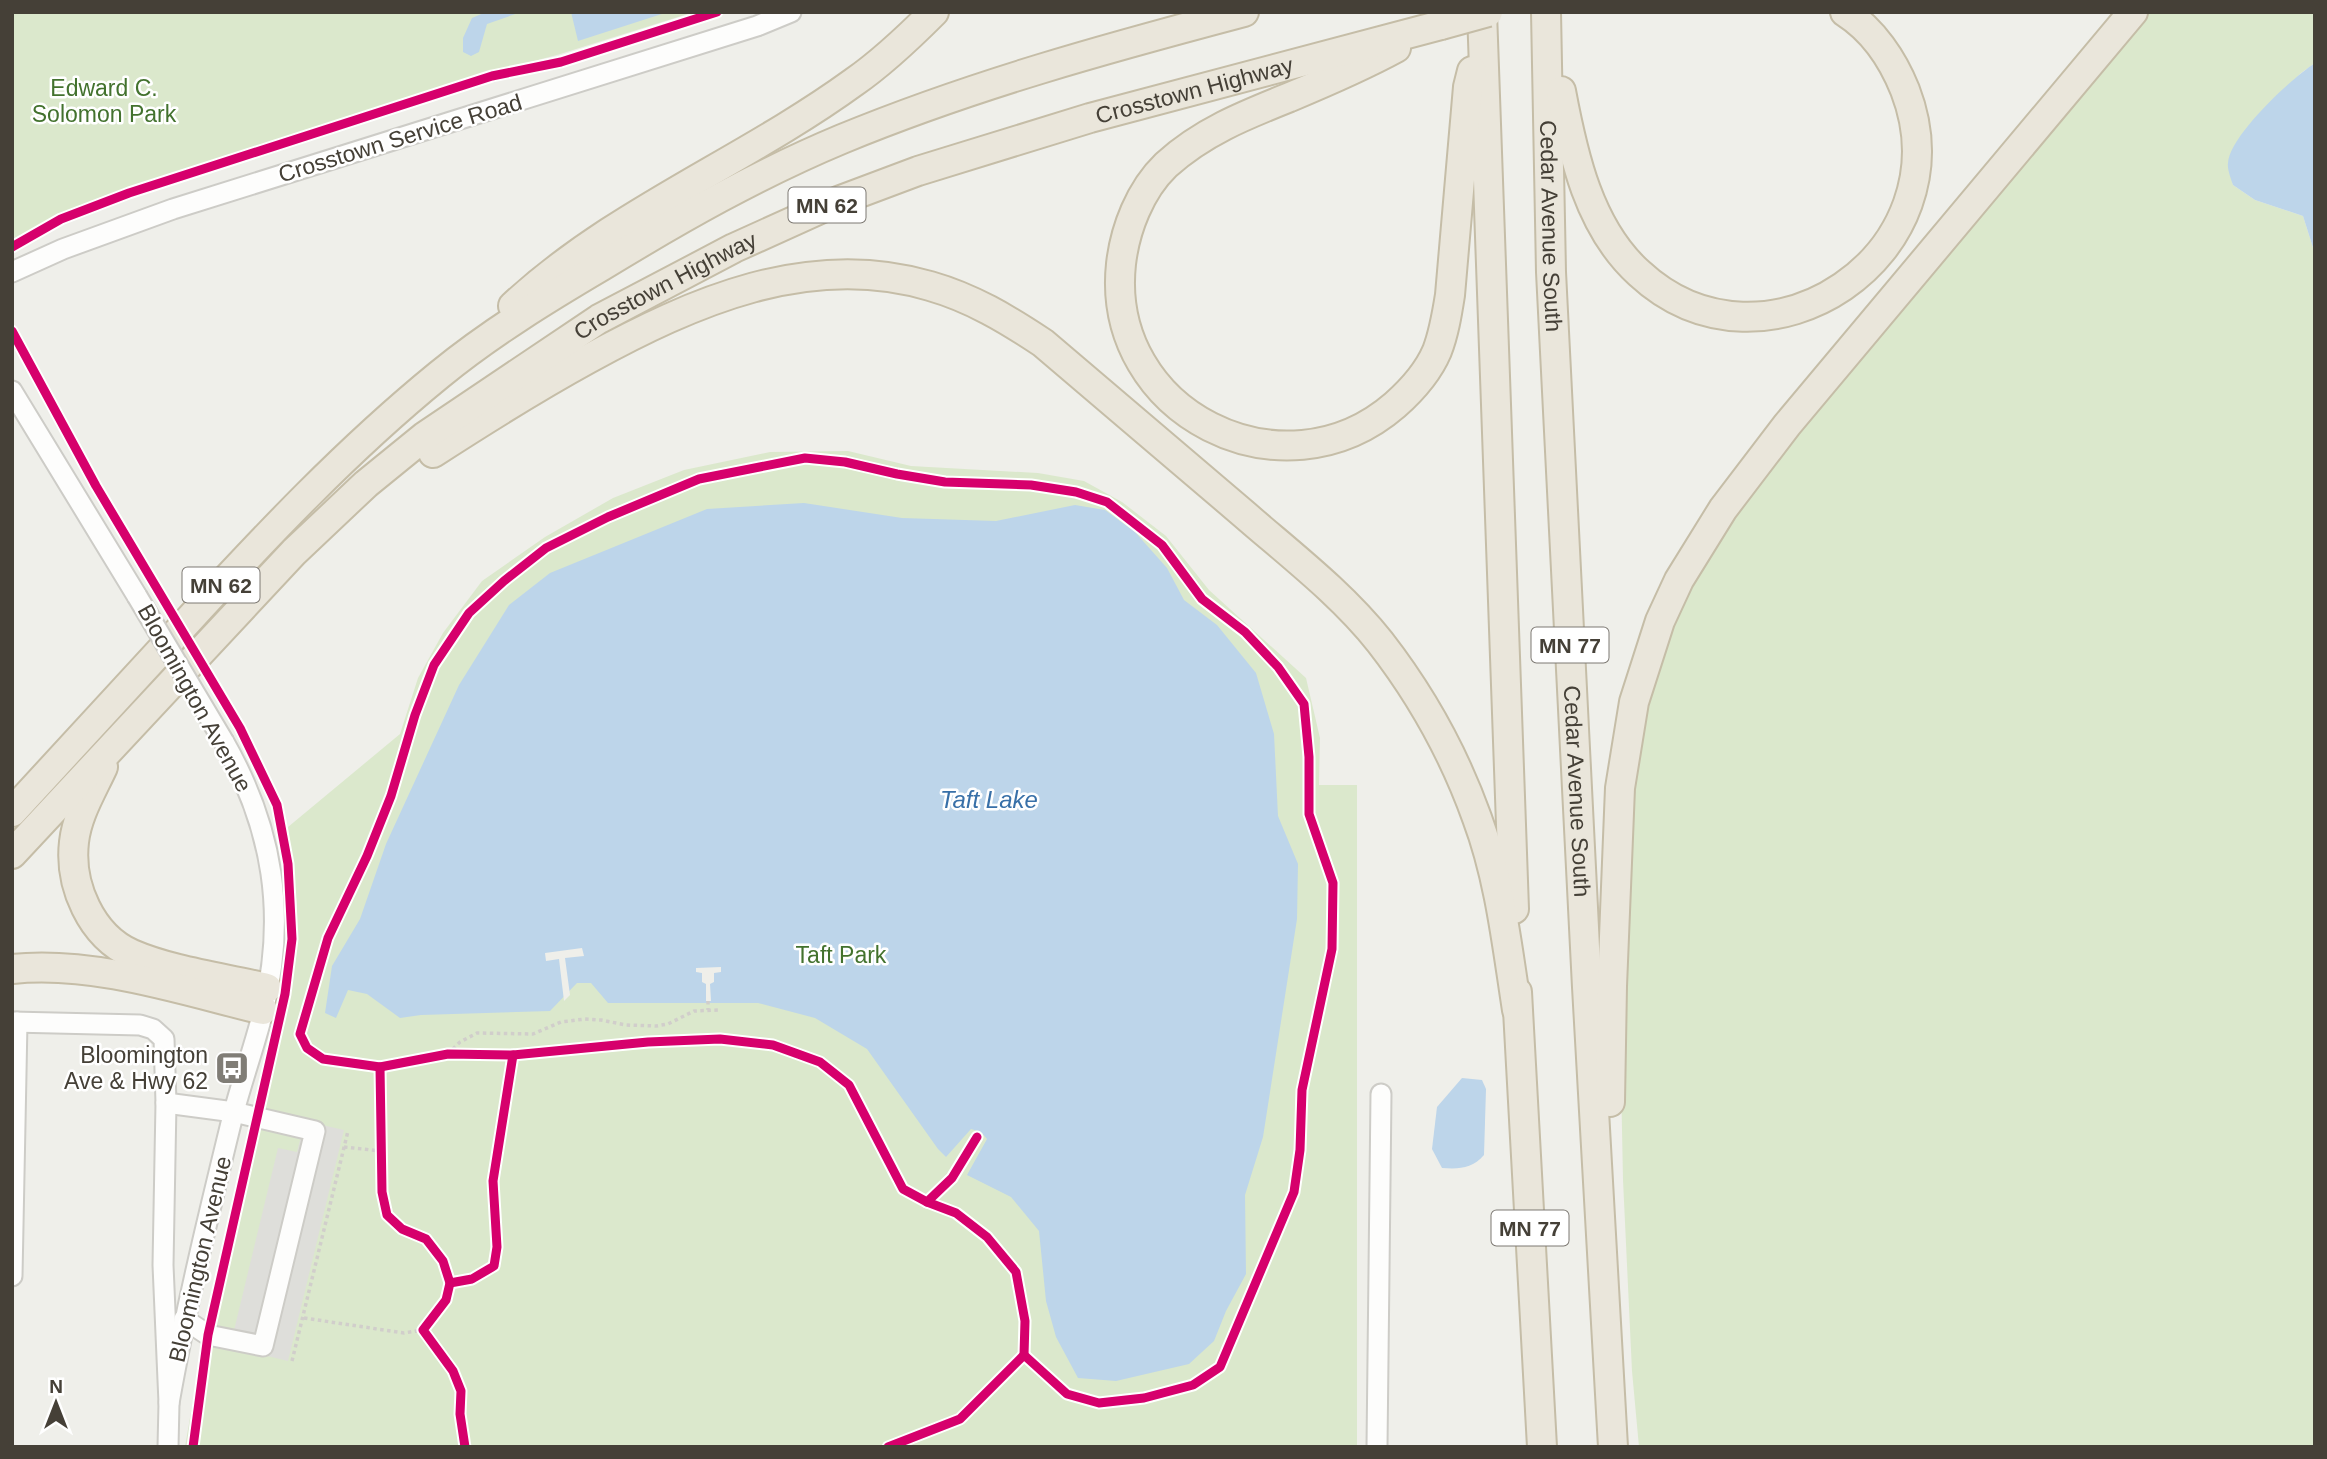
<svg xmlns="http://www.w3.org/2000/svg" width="2327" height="1459" font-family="Helvetica,sans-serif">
<rect width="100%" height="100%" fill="#efefea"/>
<g fill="#dbe8cc">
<polygon points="12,12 694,12 557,55 484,74 125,189 71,211 12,240"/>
<polygon points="2144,12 2315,12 2315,63 2301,73 2251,123 2228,164 2233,185 2255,200 2303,216 2315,254 2315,1447 1639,1447 1632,1371 1623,1180 1619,979 1626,789 1664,634 1749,481"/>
<polygon points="848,451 911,466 1038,473 1084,481 1122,502 1166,536 1209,590 1306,678 1320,738 1319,785 1357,785 1357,1447 185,1447 202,1348 215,1307 259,1129 284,1024 296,957 297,906 288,827 400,734 418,678 443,633 482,581 545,537 613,498 684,470 770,452"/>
</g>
<polygon fill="#dededa" points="305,1121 344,1130 288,1361 230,1347 278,1148 297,1152"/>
<g fill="#bdd5ea">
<polygon points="486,12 521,12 487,24 479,52 471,56 463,52 463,38 472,18"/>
<polygon points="571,12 668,12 578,41"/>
<path d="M2315,63v191l-12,-38 -48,-16 -22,-15c-2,-6 -6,-16 -5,-22 2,-28 64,-85 87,-100z"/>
<polygon points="804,503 902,518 996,521 1075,505 1105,510 1135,532 1167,568 1184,600 1217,625 1256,673 1274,734 1278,816 1298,864 1297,919 1263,1137 1245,1195 1246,1274 1226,1311 1214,1341 1189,1364 1116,1381 1078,1378 1056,1337 1046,1301 1039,1231 1011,1197 967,1175 987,1139 981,1132 971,1129 946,1157 938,1149 867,1049 815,1018 758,1003 608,1003 591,983 577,983 550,1011 421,1015 400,1018 367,994 348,990 336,1018 325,1013 332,966 360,919 386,844 459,685 509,605 550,573 707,509"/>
<path d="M1462,1078l20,2 4,9 -2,66c-12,14 -25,14 -42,13l-10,-19 5,-42z"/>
</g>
<g fill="#efefea">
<polygon points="582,948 584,956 565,958 570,995 564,1001 559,959 546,961 545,953"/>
<polygon points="721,967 721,972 714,973 714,982 710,984 711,1001 706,1001 706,984 702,982 702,973 696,972 696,968"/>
</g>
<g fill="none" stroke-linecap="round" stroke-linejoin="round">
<g stroke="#cdccc7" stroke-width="23">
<g id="minor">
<polyline points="12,272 63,249 173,209 757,26 791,12"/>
<polyline points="12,391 137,596"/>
<polyline points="12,1022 140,1025 153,1029 164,1039 166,1103 163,1265 169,1403 168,1447"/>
<polyline points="166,1103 234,1112 315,1131 263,1346 208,1335 184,1319"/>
<polyline points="12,1276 17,1022"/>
<path d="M169,1403c17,-96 40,-190 63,-284 9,-36 22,-71 31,-107 24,-97 10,-184 -39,-270"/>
<polyline points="1377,1447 1381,1094"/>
</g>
</g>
<g stroke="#c5bda7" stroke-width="32">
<g id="highway">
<polyline points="1482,12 1514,909"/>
<path id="s1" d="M1546,12l5,260 36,715 26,460"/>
<path d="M1396,48c-35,19 -70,34 -106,49 -45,18 -88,35 -124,68 -26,25 -41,64 -45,99 -16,149 162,238 274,141 17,-15 33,-33 42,-54 7,-18 10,-37 13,-56l18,-208 4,-16"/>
<path d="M1561,91c12,64 28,137 78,182 126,117 329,-20 266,-183 -12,-30 -32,-60 -60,-78"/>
<path d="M513,306c100,-93 231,-144 341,-224 29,-20 55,-45 80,-70"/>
<path d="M433,453c51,-33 102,-65 155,-94 104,-57 221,-109 342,-73 42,12 77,33 113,57 67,57 135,115 202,172 46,40 97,79 135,127 42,54 74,112 97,176 23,61 30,128 40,192"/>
<path d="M103,767c-11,24 -26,48 -29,75 -5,43 17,94 58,112 39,17 93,24 135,34"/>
<path d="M12,812c58,-63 116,-126 174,-189 80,-87 161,-173 253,-248 50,-41 107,-76 163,-109 77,-47 156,-92 240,-127 131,-54 266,-91 402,-127"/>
<path id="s2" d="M12,854l282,-302 72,-68 59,-48 174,-117 135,-71 104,-47 80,-30 172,-53 351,-93"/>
<path d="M12,969c81,-9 173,22 251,41"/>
<polyline points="1517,992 1542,1447"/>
<polyline points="1610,1102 1612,986 1620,788 1634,702 1660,621 1679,580 1723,509 1787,425 2133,12"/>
</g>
</g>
<g stroke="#d1cecb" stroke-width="3.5" stroke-dasharray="3.5 3.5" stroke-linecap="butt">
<polyline points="708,1001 708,1010"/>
<polyline points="448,1054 460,1042 477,1033 533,1034 561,1022 585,1019 601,1020 626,1025 656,1026 668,1024 694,1011 719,1010"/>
<polyline points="344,1147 381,1151"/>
<polyline points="304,1318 404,1333 423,1330"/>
<polyline points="292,1361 348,1131"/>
</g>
<use href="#minor" stroke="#fdfdfc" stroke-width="19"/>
<use href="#highway" stroke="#eae6db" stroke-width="28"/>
<g stroke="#cdccc7" stroke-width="23" stroke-linecap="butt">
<polyline id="minor-bridge" points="137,596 224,742"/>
</g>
<g stroke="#c5bda7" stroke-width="32" stroke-linecap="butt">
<polyline id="highway-bridge" points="1441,25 1488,12"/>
</g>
<use href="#minor-bridge" stroke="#fdfdfc" stroke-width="19"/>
<use href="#highway-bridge" stroke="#eae6db" stroke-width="28"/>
<g stroke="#fff" stroke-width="13">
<g id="cycleway">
<polyline points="12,247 61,219 129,193 492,76 561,62 717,12"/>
<polyline points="12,331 96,486 240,728 277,805 288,864 292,939 285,994 208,1335 193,1447"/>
<polyline points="380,1067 382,1192 387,1215 402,1229 426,1239 443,1261 450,1283 446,1300 423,1330 453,1371 461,1391 460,1414 465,1447"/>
<polyline points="927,1202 956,1213 987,1237 1016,1272 1025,1321 1024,1355"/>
<polyline points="450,1283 472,1279 494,1266 497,1247 493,1181 513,1055"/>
<polyline points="888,1447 960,1419 1024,1355 1067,1394 1099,1403 1144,1398 1193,1385 1220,1367 1294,1192 1300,1150 1302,1090 1332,949 1333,883 1309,814 1309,757 1304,704 1278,667 1245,632 1202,599 1162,545 1107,502 1076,492 1031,485 945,482 897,474 845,462 805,458 699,479 608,517 546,548 504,581 469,613 434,665 415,715 391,796 367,856 328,938 300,1034 307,1048 323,1059 380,1067 448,1054 513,1055 648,1042 720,1039 773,1045 820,1062 849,1085 903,1189 927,1202 952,1178 977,1137"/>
</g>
</g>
<use href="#cycleway" stroke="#d6006c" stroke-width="9"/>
</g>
<defs>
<g id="bus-square" transform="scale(1.75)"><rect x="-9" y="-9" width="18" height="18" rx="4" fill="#807d76" stroke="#fff"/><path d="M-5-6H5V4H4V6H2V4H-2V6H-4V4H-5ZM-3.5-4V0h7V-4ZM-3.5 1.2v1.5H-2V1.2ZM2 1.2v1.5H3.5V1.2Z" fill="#fff"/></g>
</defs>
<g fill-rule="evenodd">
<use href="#bus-square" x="232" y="1068"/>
</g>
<g text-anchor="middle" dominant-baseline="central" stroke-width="5" stroke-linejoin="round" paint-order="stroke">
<g fill="#fff" stroke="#7d7973" stroke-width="2">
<rect x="788.5" y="187.5" width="77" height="35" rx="5"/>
<rect x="182.5" y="567.5" width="77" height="35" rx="5"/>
<rect x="1531.5" y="627.5" width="77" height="35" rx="5"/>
<rect x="1491.5" y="1210.5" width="77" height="35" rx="5"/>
</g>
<g font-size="21" font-weight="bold" fill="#454037">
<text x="827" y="205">MN 62</text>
<text x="221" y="585">MN 62</text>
<text x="1570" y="645">MN 77</text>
<text x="1530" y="1228">MN 77</text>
</g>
<g font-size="23" fill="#43722e" stroke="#fff">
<text x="104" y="88">Edward C.<tspan x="104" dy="26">Solomon Park</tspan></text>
<text x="841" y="955">Taft Park</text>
</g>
<g font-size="23" fill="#454037" stroke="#fff">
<text stroke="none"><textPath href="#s2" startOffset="1438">Crosstown Highway</textPath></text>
<text transform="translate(400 138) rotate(-17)">Crosstown Service Road</text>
<text stroke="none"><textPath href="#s1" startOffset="214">Cedar Avenue South</textPath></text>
<text stroke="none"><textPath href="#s2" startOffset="872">Crosstown Highway</textPath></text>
<text transform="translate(195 698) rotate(61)">Bloomington Avenue</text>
<text stroke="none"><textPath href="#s1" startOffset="780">Cedar Avenue South</textPath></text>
<text transform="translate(200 1259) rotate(-77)">Bloomington Avenue</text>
</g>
<g font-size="23" fill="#454037" stroke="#fff" text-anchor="end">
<text x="208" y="1055">Bloomington<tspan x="208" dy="26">Ave &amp; Hwy 62</tspan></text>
</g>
<g font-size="24" font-style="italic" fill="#3870a8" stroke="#fff">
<text x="989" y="799">Taft Lake</text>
</g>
</g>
<rect width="2327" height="1459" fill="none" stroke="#454037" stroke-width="28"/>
<g transform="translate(56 1403)" stroke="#ffffff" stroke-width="5" paint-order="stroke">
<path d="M0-5L12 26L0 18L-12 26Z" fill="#454037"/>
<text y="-10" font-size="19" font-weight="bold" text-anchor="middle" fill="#454037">N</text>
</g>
</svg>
